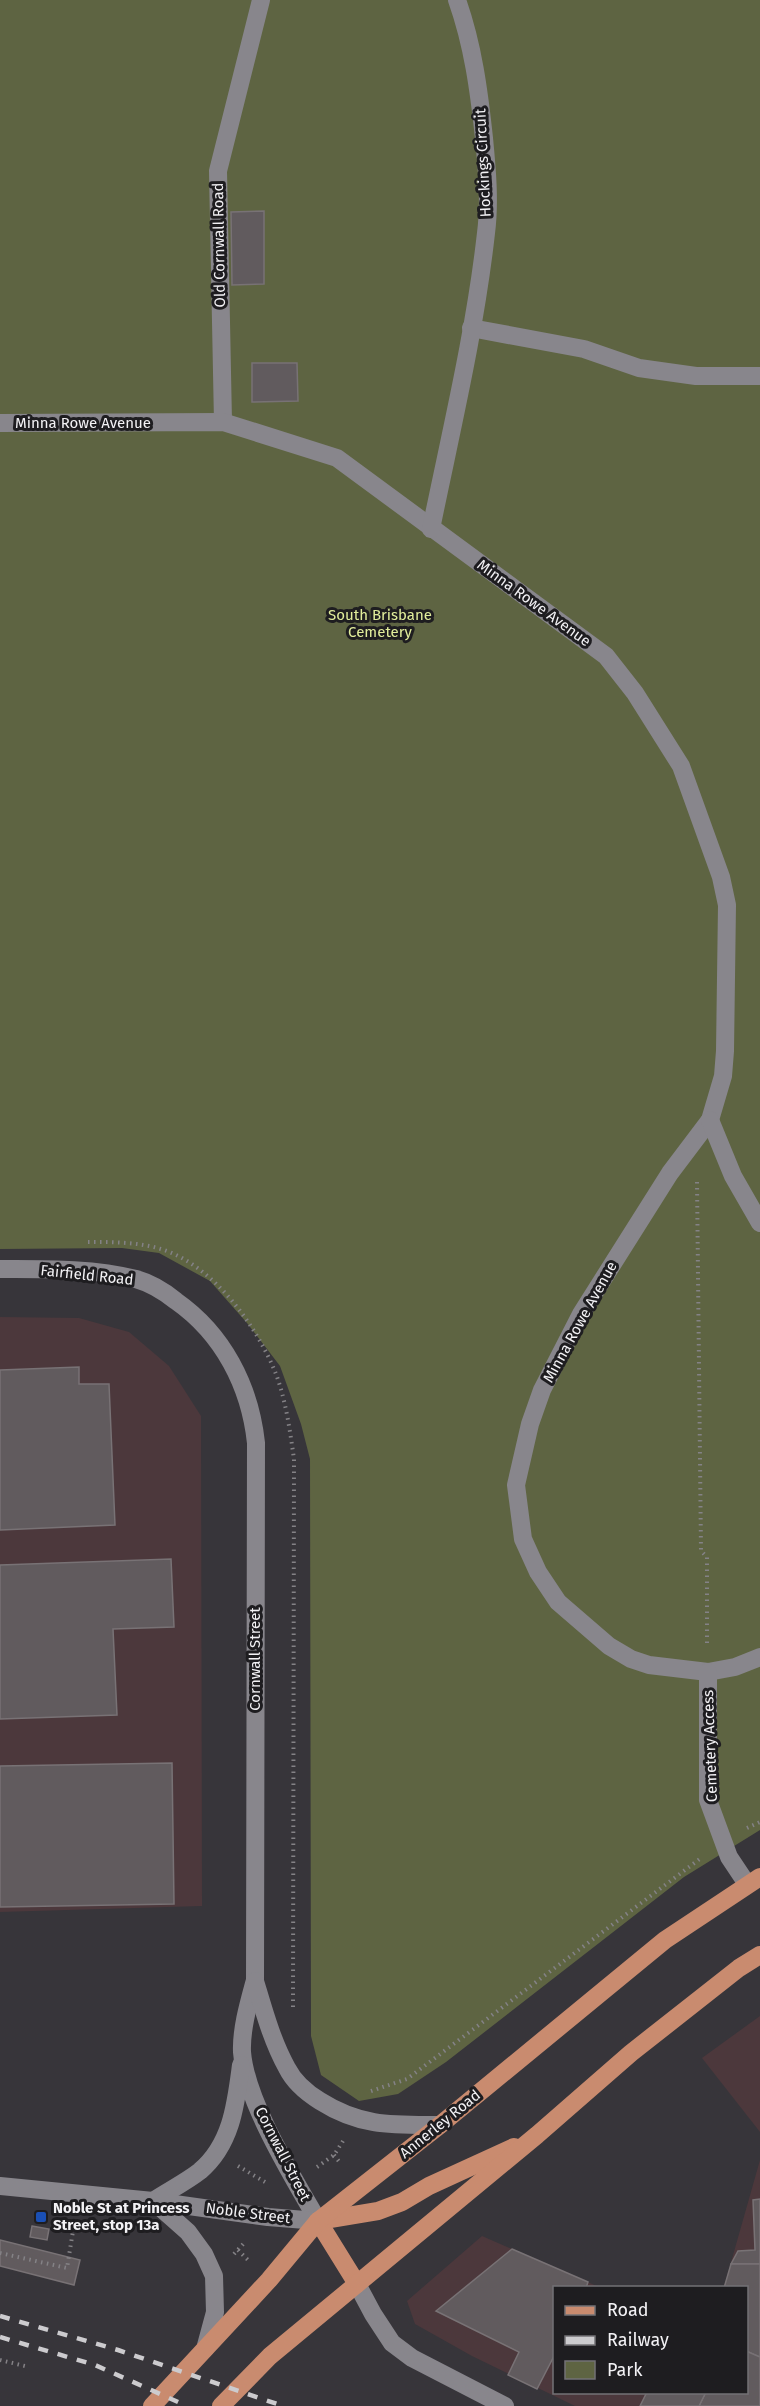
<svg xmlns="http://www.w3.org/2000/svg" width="760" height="2406" font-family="'Fira Sans',sans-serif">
<rect width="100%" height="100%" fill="#37353a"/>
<g fill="#4c383c">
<polygon points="0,1317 79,1318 129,1332 169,1366 201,1416 202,1906 0,1912"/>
<polygon points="760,2016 760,2132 702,2058"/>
<polygon points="760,2160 760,2406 575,2406 472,2356 415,2324 407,2301 482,2236 599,2287 554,2288 554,2392 746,2392 746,2288 724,2287"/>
</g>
<polygon fill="#5e6442" points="0,0 760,0 760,1830 684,1877 446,2062 398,2094 359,2101 321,2075 311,2036 310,1459 301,1424 280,1366 247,1323 210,1281 159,1253 122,1248 0,1249"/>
<g fill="#615b5e" stroke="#787275" stroke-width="1.5">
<polygon points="264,211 264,284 232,285 231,212"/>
<polygon points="252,363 297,363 298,401 252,402"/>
<polygon points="79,1367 79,1384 109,1384 115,1525 0,1530 0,1370"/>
<polygon points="171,1559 174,1627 113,1629 117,1715 0,1719 0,1565"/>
<polygon points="172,1763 174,1904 0,1907 0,1766"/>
<polygon points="760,2199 760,2264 731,2264 738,2251 755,2250 753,2200"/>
<polygon points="32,2226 49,2229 47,2240 30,2237"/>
<polygon points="0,2240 80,2260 74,2285 0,2266"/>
<polygon points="512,2249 588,2282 586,2288 554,2288 554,2356 537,2389 508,2375 519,2352 436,2311"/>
<polygon points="731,2264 760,2264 760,2357 746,2351 746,2288 724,2288"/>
<polygon points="746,2351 760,2357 760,2406 699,2406 706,2392 746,2392"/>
<polygon points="647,2392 706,2392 699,2406 640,2406"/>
</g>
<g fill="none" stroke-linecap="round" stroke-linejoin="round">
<g stroke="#848286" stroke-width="4" stroke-dasharray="1.5 4.5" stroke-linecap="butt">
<polyline points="697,1182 701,1551 707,1557 707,1647"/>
<path d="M88,1242c25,0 50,0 73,7 52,16 96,77 115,125 10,27 14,57 18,85l-1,549"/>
<polyline points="747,1828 760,1822"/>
<polyline points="371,2091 407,2079 701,1858"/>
<polyline points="334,2155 341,2164"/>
<polyline points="238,2166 265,2182"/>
<polyline points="317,2167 334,2155 343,2141"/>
<polyline points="238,2250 248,2260"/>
<polyline points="0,2253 67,2268 73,2231"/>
<polyline points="234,2254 245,2242"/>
<polyline points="0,2360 29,2367"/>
</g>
<g stroke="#88868c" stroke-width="18">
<polyline points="471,328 584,349 639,368 696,376 760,376"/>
<polyline points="223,422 218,171 261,0"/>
<polyline points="0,423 223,422 337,458 606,656 635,693 681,766 721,877 727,905 725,1051 723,1076 710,1120 670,1173 581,1314 542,1390 530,1424 516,1485 523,1539 538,1572 558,1602 609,1646 631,1659 649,1665 708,1672 735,1667 760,1657"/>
<path d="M431,529c20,-98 44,-197 55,-296 4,-31 1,-64 -2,-95 -5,-47 -11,-93 -27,-138"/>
<polyline points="710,1120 733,1176 760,1223"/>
<polyline points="708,1672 708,1800 729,1857 747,1884"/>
<polyline points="357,2284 373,2314 392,2343 412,2358 505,2406"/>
</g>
<g stroke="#88868c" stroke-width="18">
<path d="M0,1269c45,0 93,-1 136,10 14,4 29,13 40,22 47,33 74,85 80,142l-1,537c-6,22 -14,49 -13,72 4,50 51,125 76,169"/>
<path d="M255,1981c9,30 17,60 32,87 7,14 20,25 33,33 41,26 73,24 120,24"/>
<polyline points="0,2186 153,2201 268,2217 318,2221"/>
<path d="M153,2201c15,-10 33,-19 47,-30 32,-27 36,-68 41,-106"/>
<polyline points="153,2201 188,2232 204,2254 214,2276 215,2312 205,2349"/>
</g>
<g stroke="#c98b6f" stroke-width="18">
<polyline points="318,2221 378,2211 402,2202 429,2186 514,2147"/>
<polyline points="318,2221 357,2284"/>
<polyline points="152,2406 269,2280 318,2221 440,2125 665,1940 760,1877"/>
<polyline points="221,2406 270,2356 537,2135 631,2053 739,1968 760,1955"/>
</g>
<g stroke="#cccbce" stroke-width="4.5" stroke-dasharray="10 10" stroke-linecap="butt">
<polyline points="0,2316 118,2350 283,2406"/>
<polyline points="0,2337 95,2365 187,2406"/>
</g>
</g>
<rect fill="#1a4fb4" stroke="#1e1d20" stroke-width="2" x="35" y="2211" width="12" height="12" rx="3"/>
<g text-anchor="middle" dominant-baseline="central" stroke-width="6" stroke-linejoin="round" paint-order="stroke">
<g font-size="15" fill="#f3f2f5" stroke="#1e1d20">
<text transform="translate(483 163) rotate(-93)">Hockings Circuit</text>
<text transform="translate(219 245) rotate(-91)">Old Cornwall Road</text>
<text x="83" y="423">Minna Rowe Avenue</text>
<text transform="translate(534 603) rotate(36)">Minna Rowe Avenue</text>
<text transform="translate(87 1275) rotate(6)">Fairfield Road</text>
<text transform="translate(580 1322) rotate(-61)">Minna Rowe Avenue</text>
<text transform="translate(255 1659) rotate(-90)">Cornwall Street</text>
<text transform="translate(710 1746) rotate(-92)">Cemetery Access</text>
<text transform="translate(440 2124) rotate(-39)">Annerley Road</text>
<text transform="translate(283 2154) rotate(63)">Cornwall Street</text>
<text transform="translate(248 2213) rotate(7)">Noble Street</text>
</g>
<g font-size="15" fill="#e1ed9b" stroke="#1e1d20">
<text x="380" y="615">South Brisbane<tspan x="380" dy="17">Cemetery</tspan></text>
</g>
<g font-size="15" font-weight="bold" fill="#f3f2f5" stroke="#1e1d20" text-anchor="start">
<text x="53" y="2208">Noble St at Princess<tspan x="53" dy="17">Street, stop 13a</tspan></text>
</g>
</g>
<rect x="553" y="2286" width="195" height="108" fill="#1e1d20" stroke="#737275" stroke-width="1.5"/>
<rect x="565" y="2306" width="30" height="9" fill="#c98b6f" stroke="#737275" stroke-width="1.5"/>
<text x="607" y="2316" font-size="18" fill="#f3f2f5">Road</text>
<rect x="565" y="2336" width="30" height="9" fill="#cccbce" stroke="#737275" stroke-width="1.5"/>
<text x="607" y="2346" font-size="18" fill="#f3f2f5">Railway</text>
<rect x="565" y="2361" width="30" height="18" fill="#5e6442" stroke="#737275" stroke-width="1.5"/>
<text x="607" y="2376" font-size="18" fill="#f3f2f5">Park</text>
</svg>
